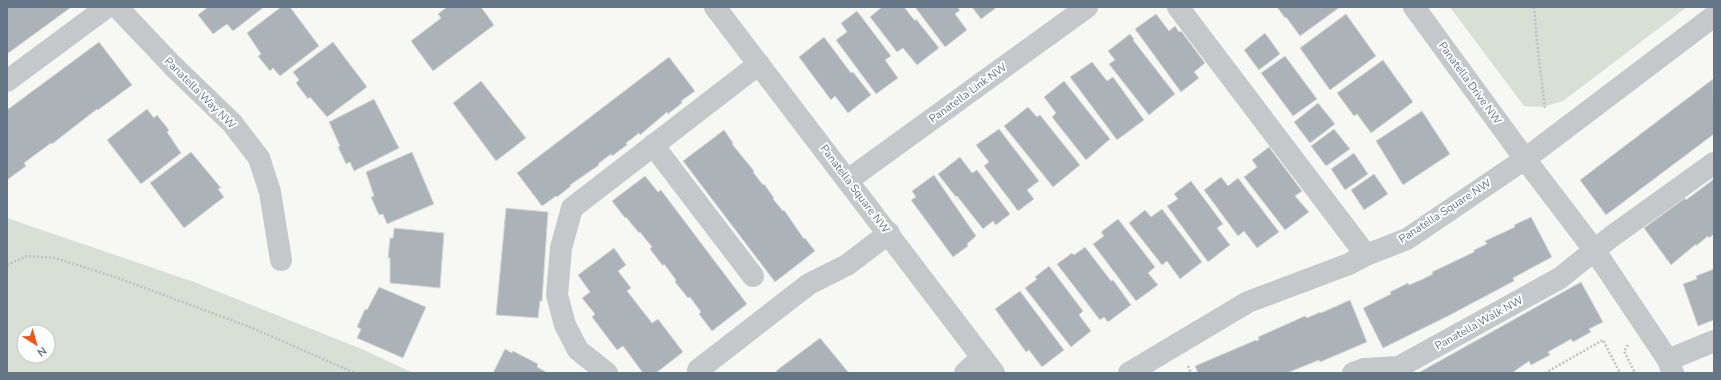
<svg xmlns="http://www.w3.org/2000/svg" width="1721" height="380" font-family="'Nunito Sans',sans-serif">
<rect width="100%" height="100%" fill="#f7f7f4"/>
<g fill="#d8dfd5" fill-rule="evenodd">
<polygon points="1450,7 1687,7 1563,101 1543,107 1524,106"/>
<path d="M7,218l187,64 170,68 49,23h-406zM24,332h24v24h-24z"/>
</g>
<g fill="#abb3b9" stroke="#d8d9d6">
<polygon points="7,7 69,7 70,8 7,54"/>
<polygon points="208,7 264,7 233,31 227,24 213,34 198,15"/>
<polygon points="281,7 290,7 319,46 280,76 273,68 270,71 258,56 261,54 247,33"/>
<polygon points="447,7 481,7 494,25 433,71 411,41 441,18 438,14"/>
<polygon points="882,7 904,7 915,21 916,19 939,48 917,65 903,48 897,52 870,17"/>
<polygon points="915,7 957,7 960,10 955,14 967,30 945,47"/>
<polygon points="972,7 997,7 981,19"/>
<polygon points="1277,7 1340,7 1300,36 1286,17 1285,18"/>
<polygon points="857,11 891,56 885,60 898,78 876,94 836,40 847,32 841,23"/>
<polygon points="1156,14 1169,31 1175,26 1179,32 1181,31 1205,63 1194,72 1199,78 1181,92 1135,29"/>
<polygon points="1346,14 1376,56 1330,90 1300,48"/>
<polygon points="1265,33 1280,54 1259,70 1244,50"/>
<polygon points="1130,34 1134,39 1133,40 1175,94 1149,115 1109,64 1115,60 1108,51"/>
<polygon points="824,37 851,73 853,72 871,95 848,113 835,96 831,100 799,57"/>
<polygon points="99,42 132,85 98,110 97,109 52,144 51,143 24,163 26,166 7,180 7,110"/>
<polygon points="333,42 367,87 327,117 310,97 308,99 296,83 299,80 293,72"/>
<polygon points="1285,56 1317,99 1293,116 1261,73"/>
<polygon points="669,57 695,91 681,101 682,103 668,114 667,112 640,135 639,133 626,143 627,145 612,156 611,154 598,164 599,165 570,185 571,186 557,197 556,196 542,206 517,173"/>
<polygon points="1383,60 1413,102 1371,133 1357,114 1354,116 1337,93"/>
<polygon points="1092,62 1107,81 1113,77 1144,120 1117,140 1070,77"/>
<polygon points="1713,79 1714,134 1606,215 1580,180"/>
<polygon points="481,81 526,138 496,161 453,103"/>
<polygon points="1064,81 1110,139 1086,160 1052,117 1056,113 1044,97"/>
<polygon points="374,99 399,148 354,171 350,162 346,164 338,147 340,146 329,122"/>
<polygon points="1318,103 1335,124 1310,143 1294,122"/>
<polygon points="1028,107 1037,117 1040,115 1080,165 1053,187 1004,126"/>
<polygon points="147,109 154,118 157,115 169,130 167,132 181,153 141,184 107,140"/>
<polygon points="1422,111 1450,154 1403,185 1376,141"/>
<polygon points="999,129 1039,181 1027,190 1034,199 1018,211 984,166 989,162 976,145"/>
<polygon points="1334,129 1350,149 1326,166 1311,146"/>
<polygon points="724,130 733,143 732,144 754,171 753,172 763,185 764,184 774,198 773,199 783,211 784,210 804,239 805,238 815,251 775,282 683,161"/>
<polygon points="1269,147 1302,191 1295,196 1309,212 1285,230 1244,177 1257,167 1252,160"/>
<polygon points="191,152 221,188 218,189 224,197 184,228 150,183"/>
<polygon points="412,152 434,204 387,224 383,214 379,215 371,197 374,196 366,172"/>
<polygon points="1354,153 1368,174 1345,190 1331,169"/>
<polygon points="960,157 972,173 977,170 1010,214 996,225 993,221 983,229 957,196 956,197 938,174"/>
<polygon points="1374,174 1388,194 1364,210 1351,190"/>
<polygon points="934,175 976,236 967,244 968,246 953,257 911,200 916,197 912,191"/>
<polygon points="645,176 658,192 661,190 747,304 712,331 699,314 701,312 690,297 688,298 675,282 676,280 664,264 663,266 650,249 652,247 640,232 639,233 626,217 625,218 612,201"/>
<polygon points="1221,177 1228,186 1238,178 1279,232 1257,248 1244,231 1238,236 1204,190"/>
<polygon points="1714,179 1714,234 1709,238 1708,236 1696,246 1696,244 1671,265 1644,228 1685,198 1686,200"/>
<polygon points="1191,181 1223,224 1217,228 1230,245 1208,262 1167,206 1178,199 1174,194"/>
<polygon points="506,208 548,212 542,301 540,301 538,318 496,315"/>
<polygon points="1162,209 1202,262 1180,279 1167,261 1162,265 1129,223 1145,210 1151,217"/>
<polygon points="1531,217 1552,257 1513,278 1514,281 1448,316 1383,348 1363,308 1391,294 1390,292 1408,283 1409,285 1423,279 1433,274 1432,272 1474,252 1474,250 1487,244 1485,241 1515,227 1514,225"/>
<polygon points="1118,219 1155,267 1148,273 1158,285 1136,301 1093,244 1104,236 1101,232"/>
<polygon points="394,228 444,233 440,288 390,283 390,258 388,258 390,238 393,238"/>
<polygon points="1085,247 1111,281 1113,280 1131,305 1108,322 1104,317 1100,320 1057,264 1072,253 1074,255"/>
<polygon points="614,248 626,265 618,271 631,288 627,291 652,323 658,319 683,352 656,373 643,373 623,346 617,350 592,317 595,314 582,298 590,292 578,275"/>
<polygon points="1049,266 1083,311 1079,315 1091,331 1071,347 1025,288 1037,279 1035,277"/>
<polygon points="1714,269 1714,320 1698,326 1683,284 1697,279 1696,276"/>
<polygon points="1581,282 1603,322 1589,329 1591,332 1573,342 1571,339 1548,352 1550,355 1531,365 1529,361 1512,373 1418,373"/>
<polygon points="379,287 426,307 403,358 357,338 361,329 357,327 365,309 367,310"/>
<polygon points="1020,291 1064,350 1042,367 1029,350 1026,352 995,309"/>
<polygon points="1350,300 1367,342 1320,362 1319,360 1287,373 1198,373 1195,366 1256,340 1256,341 1259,340 1258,337 1305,316 1307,318 1320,312 1321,313"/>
<polygon points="820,338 849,373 778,373 776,371"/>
<polygon points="505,349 512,353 513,351 538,364 537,367 548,373 493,373"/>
</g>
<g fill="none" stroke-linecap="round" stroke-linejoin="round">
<g stroke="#bec0c2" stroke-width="2.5" stroke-dasharray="2 2" stroke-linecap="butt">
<polyline points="1534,7 1537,42 1545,108"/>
<polyline points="7,265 27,256 55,258 115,277 250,327 355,373"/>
<polyline points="1628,345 1624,351 1635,373"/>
<polyline points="1188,366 1191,373"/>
<polyline points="1545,373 1603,340 1620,373"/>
</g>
<g stroke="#c4c8cb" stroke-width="22">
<polyline points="117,7 173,66 232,123 259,158 270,192 281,260"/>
<polyline points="715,7 994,373"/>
<polyline points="1178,7 1366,255"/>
<polyline points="1414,7 1525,159 1595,251 1668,360 1673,373"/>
<polyline points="7,81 107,7"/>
<polyline points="653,145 753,276"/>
<polyline points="848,180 1087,7"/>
<polyline points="1668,360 1714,341"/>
<polyline points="607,373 578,350 565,325 557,295 561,248 572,208 759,64"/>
<polyline points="700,373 698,370 809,284 847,265 889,233"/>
<polyline points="965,373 982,357"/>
<polyline points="1129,373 1248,302 1349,264 1366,255 1407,239 1525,159 1714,16"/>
<polyline points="1353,373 1364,369 1399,367 1560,278 1611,237 1714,163"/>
</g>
</g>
<g text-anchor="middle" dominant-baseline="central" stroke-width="4" stroke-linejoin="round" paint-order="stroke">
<g font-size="11" fill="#657686" stroke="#fff">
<text transform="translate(1470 83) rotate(54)">Panatella Drive NW</text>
<text transform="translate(200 93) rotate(45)">Panatella Way NW</text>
<text transform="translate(968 93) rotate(-36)">Panatella Link NW</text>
<text transform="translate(855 189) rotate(53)">Panatella Square NW</text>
<text transform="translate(1445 211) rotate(-33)">Panatella Square NW</text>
<text transform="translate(1479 323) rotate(-29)">Panatella Walk NW</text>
</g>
</g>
<rect width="1721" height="380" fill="none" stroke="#657686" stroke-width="16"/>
<g transform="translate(36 344) rotate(143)"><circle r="19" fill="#ffffff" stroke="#c1c8cf"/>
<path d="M0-3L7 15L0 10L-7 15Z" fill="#ea5821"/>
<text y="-6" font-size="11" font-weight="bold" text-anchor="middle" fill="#657686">N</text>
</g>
</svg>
